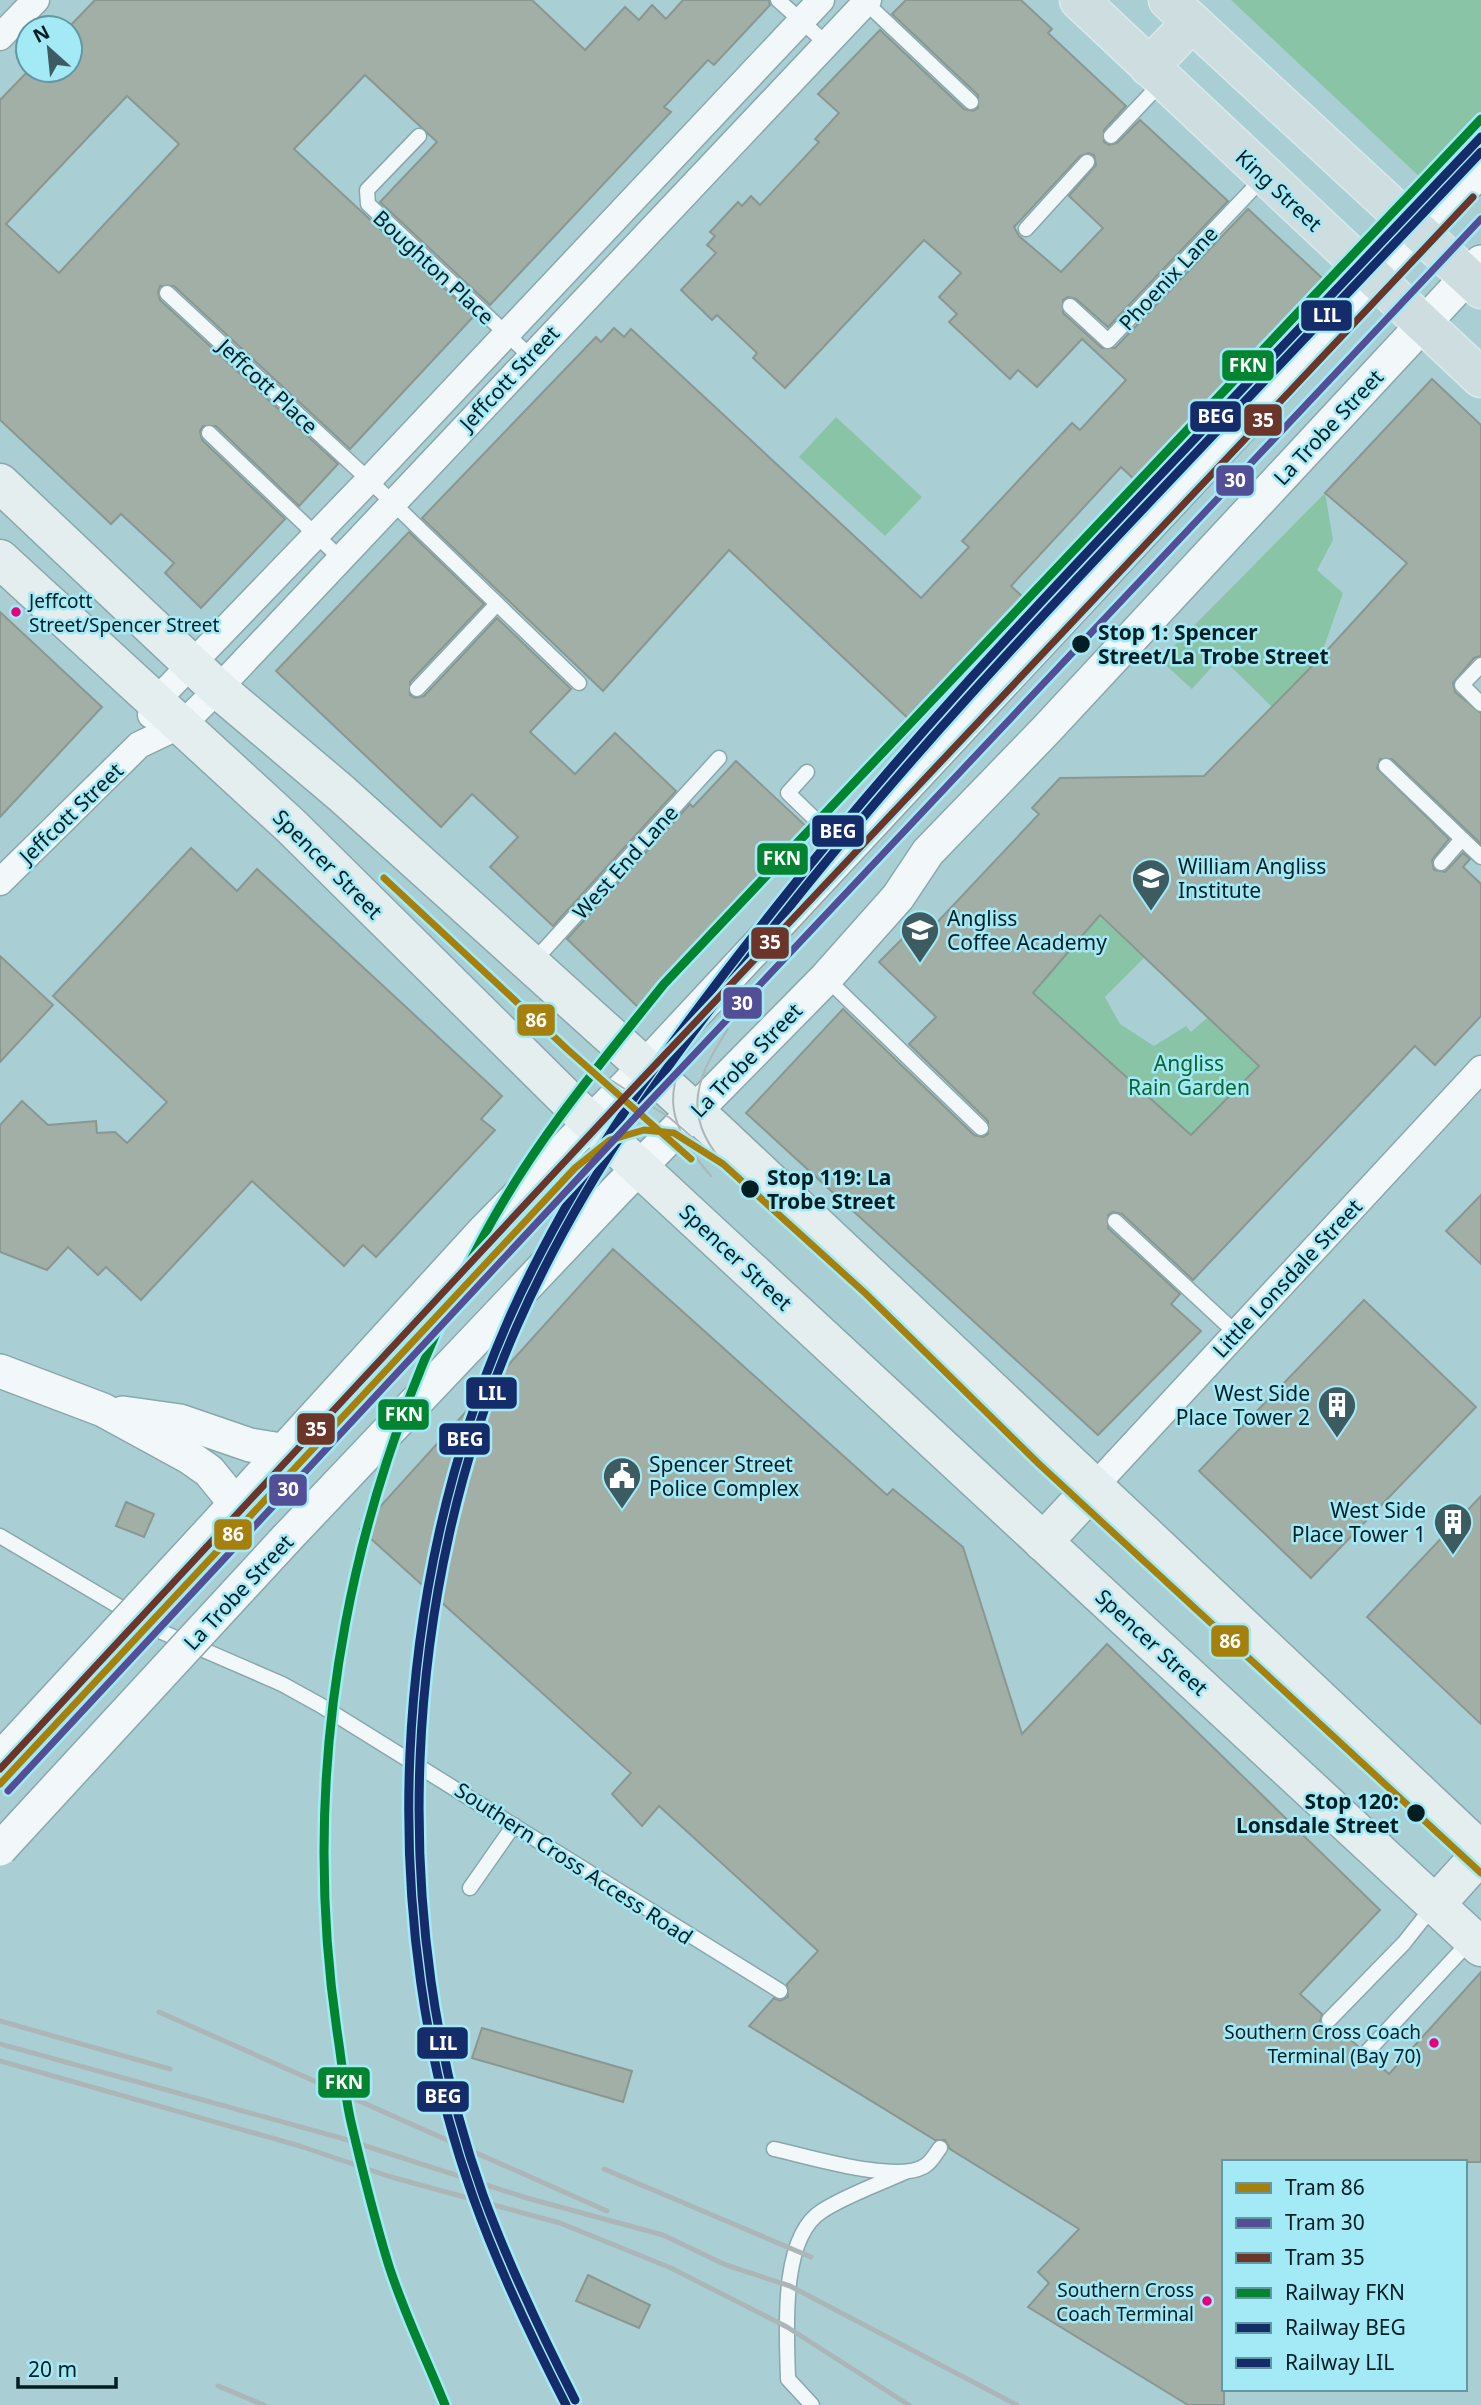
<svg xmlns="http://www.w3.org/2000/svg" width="1481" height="2405" font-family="'Noto Sans',sans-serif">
<rect width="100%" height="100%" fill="#a9cfd5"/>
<g fill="#8ac4a7">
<polygon points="1231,0 1481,0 1481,119 1423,180"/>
<polygon points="836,417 922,497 885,536 799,457"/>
<polygon points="1325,493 1333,540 1317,570 1343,593 1320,658 1273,708 1221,657 1192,689 1160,660"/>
<polygon points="1099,916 1144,958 1105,997 1120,1024 1154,1046 1186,1026 1191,1032 1207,1018 1259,1066 1191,1135 1009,972"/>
</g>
<g fill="#a1afa7" stroke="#8a9791" stroke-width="2" fill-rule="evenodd">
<path d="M95,0h437l53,50 40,-43 14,13 13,-15 14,14 17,-19h86l1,5 -56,60 -6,-5 -44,47 7,5 -181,193 -110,-103 57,-60 -72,-67 -37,39 -34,35 180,167 -124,133 -176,-163h-14l-2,6 2,8 178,164 -39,42 -83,-80h-13l-3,5 2,9 83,79 -84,89 -36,-35 9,-10 -53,-49 -10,10 -111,-104v-320l29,-30h41l-2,-42zM127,96l52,48 -120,129 -53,-49z"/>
<path d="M906,0h115l31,29 -4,4 78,73 -22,24v12l5,3 8,-2 23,-23 88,81 -120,126 -32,-28 -8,-2 -5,3v13l39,35h13l133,-139 74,69 -2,3 8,7 -31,33 -4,-4 -156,165 -16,-15 -110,119 16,15 -115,121 -183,-172 -126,141 -181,-173 174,-181 5,5 13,-14 10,9 7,-8 290,269 48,-51 -7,-6 110,-118 8,7 46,-50 -44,-41 -45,48 -19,-17 -8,9 -61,-57 8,-8 -18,-17 22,-24 -37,-33 -139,148 -32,-30 4,-5 -40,-38 -5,5 -31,-30 35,-37 -9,-8 8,-9 -5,-4 28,-30 4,4 9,-10 9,9 59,-63 -4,-3 24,-26 -21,-19 62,-64 84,79 9,2 5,-3v-13l-86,-81zM1088,153l6,2 2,10 -27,31 34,32 -42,44 -42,-36 -5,-9 66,-71z"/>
<path d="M1432,379l49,46v231l-7,2 -21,25 2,9 26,21v131l-89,-85h-12l-3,9 72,71 -17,21 2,10 11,2 18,-19 7,6 -7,8 18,17v132l-46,49 -20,-19 -222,234 -71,-66 -9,-2 -5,3v13l72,66 -9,10 30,27 -103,104 -352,-322 97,-104 131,126 9,2 5,-3v-13l-79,-77 27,-27 -57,-55 41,-41 9,10 110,-117 -7,-6 28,-30 144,-2 116,-118 87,-95 -82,-70zM1100,915l159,151 -68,69 -158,-142z"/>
<polygon points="409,532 484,604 410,682 410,695 415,698 424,696 497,618 571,689 530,732 575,774 615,733 676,791 553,926 490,867 518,837 472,794 441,827 276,671"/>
<polygon points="0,612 102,707 0,817"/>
<polygon points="736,761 810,830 640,1009 567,939 690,804 693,807"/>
<polygon points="191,848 237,891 257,869 502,1096 481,1119 495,1130 376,1257 363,1245 344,1266 252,1181 141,1300 106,1267 98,1275 68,1247 47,1270 0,1252 0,1125 22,1101 48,1125 96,1121 97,1133 115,1132 127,1143 167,1102 53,996"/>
<polygon points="0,956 53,1005 0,1062"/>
<polygon points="1481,1195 1481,1264 1446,1231"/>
<polygon points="613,1249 887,1495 893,1489 963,1547 1022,1734 1107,1644 1380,1910 1300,1994 1322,2014 1320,2022 1323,2027 1331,2029 1336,2027 1359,2047 1357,2055 1360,2060 1373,2059 1389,2074 1481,1972 1481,2162 1224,2162 1224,2405 1188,2405 1028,2307 1049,2283 1038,2272 1079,2229 950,2149 945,2140 935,2140 749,2026 774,1998 780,2001 788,1997 787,1984 818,1951 659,1806 642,1826 612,1794 631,1773 360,1529"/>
<polygon points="1364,1300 1476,1407 1311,1578 1199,1471"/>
<polygon points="1481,1496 1481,1724 1367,1617"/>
<polygon points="126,1502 154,1514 144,1537 116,1526"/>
<polygon points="482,2028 632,2071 623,2102 472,2058"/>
<polygon points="588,2275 650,2305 639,2328 576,2301"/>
</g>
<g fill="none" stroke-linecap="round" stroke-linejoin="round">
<g stroke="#89a7ac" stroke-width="17">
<g id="service">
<polyline points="778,0 827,44"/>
<polyline points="863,0 971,102"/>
<polyline points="419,136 367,190 368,204 530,356"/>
<polyline points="1111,136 1163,81"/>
<polyline points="1026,229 1087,162"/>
<polyline points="167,293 369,480 579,683"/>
<polyline points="1070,306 1108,341 1264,177"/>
<polyline points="209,433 340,558"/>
<polyline points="1481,665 1462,685 1481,704"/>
<polyline points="417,689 497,604"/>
<polyline points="1386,766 1481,857"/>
<polyline points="807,772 788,793 847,850"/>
<polyline points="1441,863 1462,839"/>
<polyline points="533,962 719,758"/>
<polyline points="826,978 981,1128"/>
<polyline points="1115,1221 1236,1333"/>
<polyline points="0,1536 162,1632 282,1684 320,1705 780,1991"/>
<polyline points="470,1888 514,1825"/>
<polyline points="1329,2020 1404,1943 1434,1905"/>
<polyline points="1366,2053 1471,1940"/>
<path d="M774,2149c33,7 125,36 152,16 6,-4 10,-12 14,-17"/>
<path d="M812,2405l-24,-26c-1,-45 -9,-141 34,-168 25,-16 55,-26 83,-39"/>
</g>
</g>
<g stroke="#89a7ac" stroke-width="29">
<g id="minor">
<polyline points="0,37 36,0"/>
<polyline points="151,715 156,701 369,480 821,0"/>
<polyline points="0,882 139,745 183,724 218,689 868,0"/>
<polyline points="1093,1488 1481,1069"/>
</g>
</g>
<g stroke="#89a7ac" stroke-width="36">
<g id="tertiary">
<polyline points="0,1371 103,1410 189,1457 209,1471 235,1503"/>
<polyline points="123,1413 180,1421 250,1445 281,1450"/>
<polyline points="225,1515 482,1233 644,1068 1481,169"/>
<polyline points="286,1539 617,1190 826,978 898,897 928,852 1046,730 1481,262"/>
</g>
</g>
<g stroke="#89a7ac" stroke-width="41">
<g id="secondary">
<polyline points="0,483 218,689 341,793 713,1128 1481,1851"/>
<polyline points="0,559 291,826 590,1122 1481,1947"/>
<polyline points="1043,1542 1093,1488"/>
<polyline points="1435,1905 1481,1854"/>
</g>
</g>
<g stroke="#d8e9ec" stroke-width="41">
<g id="trunk">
<polyline points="1079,0 1481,378"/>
<polyline points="1168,0 1481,289"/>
<polyline points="1149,67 1192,22"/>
</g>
</g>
<use href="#service" stroke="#f2f8f9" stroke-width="14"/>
<use href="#minor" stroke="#f2f8f9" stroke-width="26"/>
<use href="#tertiary" stroke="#f2f8f9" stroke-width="33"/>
<use href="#secondary" stroke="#e4eeef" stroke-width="38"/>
<use href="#trunk" stroke="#cedee0" stroke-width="38"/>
<g stroke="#acb6b8" stroke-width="2">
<path d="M728,1029c-37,56 -46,91 4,144"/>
<path d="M696,1038c-38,55 -26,91 15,138"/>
<polyline points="578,1059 670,1118 723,1164"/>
</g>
<g stroke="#acb6b8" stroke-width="5">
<polyline points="159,2012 607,2211"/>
<polyline points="0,2021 170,2069"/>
<polyline points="0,2044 341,2138 527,2198 663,2235 726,2265 790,2286 1017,2405"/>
<polyline points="0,2061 300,2146 391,2177 560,2223 671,2268 787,2327 909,2405"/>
<polyline points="604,2169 811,2257"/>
<polyline points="218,2386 264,2405"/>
</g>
<g stroke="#89a7ac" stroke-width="36" stroke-linecap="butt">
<g id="tertiary-bridge">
<polyline points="0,1759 225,1515"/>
<polyline points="0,1849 286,1539"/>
</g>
</g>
<use href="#tertiary-bridge" stroke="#f2f8f9" stroke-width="33"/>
<g stroke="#a3e9f6" stroke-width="14">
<path id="rail-1" d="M445,2405c-19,-47 -42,-94 -57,-142 -14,-46 -26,-94 -37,-141 -7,-30 -9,-61 -14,-91 -40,-275 14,-547 145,-792 50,-94 116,-173 182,-255l817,-865"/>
</g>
<g stroke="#a3e9f6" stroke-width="14">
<path id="rail-2" d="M566,2405c-35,-68 -67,-135 -93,-208 -98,-274 -82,-610 35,-876 67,-152 165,-284 268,-414 117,-148 244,-284 373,-420 111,-117 221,-233 332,-350"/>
</g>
<g stroke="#a3e9f6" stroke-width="14">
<path id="rail-3" d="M575,2400c-34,-67 -66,-134 -92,-205 -97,-272 -82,-605 34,-869 66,-151 164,-282 266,-411 118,-149 247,-287 379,-426 106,-112 213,-224 319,-337"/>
</g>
<use href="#rail-1" stroke="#028430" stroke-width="9"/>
<use href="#rail-2" stroke="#152c6b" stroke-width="9"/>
<use href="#rail-3" stroke="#152c6b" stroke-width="9"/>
<g stroke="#a3e9f6" stroke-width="12">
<g id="tram-1">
<polyline points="384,878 567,1049 691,1159"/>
<polyline points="0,1784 575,1168 610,1140 644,1130 674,1133 723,1164 865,1293 1039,1464 1481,1873"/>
</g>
</g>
<g stroke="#a3e9f6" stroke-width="12">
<polyline id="tram-2" points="8,1791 639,1113 1481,219"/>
</g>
<g stroke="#a3e9f6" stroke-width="12">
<polyline id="tram-3" points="0,1769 623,1099 1473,197"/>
</g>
<use href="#tram-1" stroke="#a6800c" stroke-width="7"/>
<use href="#tram-2" stroke="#534f96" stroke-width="7"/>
<use href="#tram-3" stroke="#6b3529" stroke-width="7"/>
</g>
<defs>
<g id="university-pin" transform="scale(2.0125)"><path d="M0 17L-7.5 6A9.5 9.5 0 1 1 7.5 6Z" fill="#3c5c61" stroke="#a3e9f6"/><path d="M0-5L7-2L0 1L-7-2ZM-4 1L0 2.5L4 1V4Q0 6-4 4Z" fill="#fff"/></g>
<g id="building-pin" transform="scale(2.0125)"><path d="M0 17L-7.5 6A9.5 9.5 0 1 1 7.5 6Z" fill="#3c5c61" stroke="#a3e9f6"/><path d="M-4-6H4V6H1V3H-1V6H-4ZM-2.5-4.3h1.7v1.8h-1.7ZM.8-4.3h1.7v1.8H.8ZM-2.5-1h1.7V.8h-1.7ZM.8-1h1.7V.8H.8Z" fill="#fff"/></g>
<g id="civic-pin" transform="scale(2.0125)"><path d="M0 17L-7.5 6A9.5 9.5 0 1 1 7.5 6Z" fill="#3c5c61" stroke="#a3e9f6"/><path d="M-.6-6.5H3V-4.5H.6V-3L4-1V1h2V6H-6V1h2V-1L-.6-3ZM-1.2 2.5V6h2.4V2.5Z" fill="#fff"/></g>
</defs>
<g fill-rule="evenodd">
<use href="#university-pin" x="1151" y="878"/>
<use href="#university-pin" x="920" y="930"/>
<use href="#building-pin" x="1337" y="1405"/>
<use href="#civic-pin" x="622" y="1476"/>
<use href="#building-pin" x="1453" y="1522"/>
</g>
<g fill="#e5007d" stroke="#a3e9f6" stroke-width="2.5">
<circle cx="16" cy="612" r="6"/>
<circle cx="1434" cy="2043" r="6"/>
<circle cx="1207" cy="2301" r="6"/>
</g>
<g fill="#011e23" stroke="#a3e9f6" stroke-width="2.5">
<circle cx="1081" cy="644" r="10"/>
<circle cx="750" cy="1189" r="10"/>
<circle cx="1416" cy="1813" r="10"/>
</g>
<g text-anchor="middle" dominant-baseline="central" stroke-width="5" stroke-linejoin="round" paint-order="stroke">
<g font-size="19" fill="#011e23" stroke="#a3e9f6" text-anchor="end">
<text x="29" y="601" text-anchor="start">Jeffcott<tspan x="29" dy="24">Street/Spencer Street</tspan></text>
<text x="1421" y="2032">Southern Cross Coach<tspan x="1421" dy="24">Terminal (Bay 70)</tspan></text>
<text x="1194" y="2290">Southern Cross<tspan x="1194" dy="24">Coach Terminal</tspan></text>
</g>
<g font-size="21" fill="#011e23" stroke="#a3e9f6">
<text transform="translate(1279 190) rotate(43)">King Street</text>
<text transform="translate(434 267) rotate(43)">Boughton Place</text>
<text transform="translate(1168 278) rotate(-47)">Phoenix Lane</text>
<text transform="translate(509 378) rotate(-47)">Jeffcott Street</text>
<text transform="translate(268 386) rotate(43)">Jeffcott Place</text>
<text transform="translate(1328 427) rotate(-47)">La Trobe Street</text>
<text transform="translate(71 813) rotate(-44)">Jeffcott Street</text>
<text transform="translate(625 862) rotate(-48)">West End Lane</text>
<text transform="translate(328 864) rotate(45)">Spencer Street</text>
<text transform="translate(746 1060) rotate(-46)">La Trobe Street</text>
<text transform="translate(736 1257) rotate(43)">Spencer Street</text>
<text transform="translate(1287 1278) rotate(-47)">Little Lonsdale Street</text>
<text transform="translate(238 1592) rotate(-47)">La Trobe Street</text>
<text transform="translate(1152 1642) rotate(43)">Spencer Street</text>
<text transform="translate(574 1863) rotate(33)">Southern Cross Access Road</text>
</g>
<g font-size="21" font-weight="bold" fill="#011e23" stroke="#a3e9f6" text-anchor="start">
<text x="1098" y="632">Stop 1: Spencer<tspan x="1098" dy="24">Street/La Trobe Street</tspan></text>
<text x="767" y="1177">Stop 119: La<tspan x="767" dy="24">Trobe Street</tspan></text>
<text x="1399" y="1801" text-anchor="end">Stop 120:<tspan x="1399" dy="24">Lonsdale Street</tspan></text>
</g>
<g font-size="21" fill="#011e23" stroke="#a3e9f6" text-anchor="start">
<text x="1178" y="866">William Angliss<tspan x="1178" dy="24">Institute</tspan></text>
<text x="947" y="918">Angliss<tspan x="947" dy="24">Coffee Academy</tspan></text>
<text x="1310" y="1393" text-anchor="end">West Side<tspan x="1310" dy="24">Place Tower 2</tspan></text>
<text x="649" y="1464">Spencer Street<tspan x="649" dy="24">Police Complex</tspan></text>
<text x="1426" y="1510" text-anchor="end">West Side<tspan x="1426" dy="24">Place Tower 1</tspan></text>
</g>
<g font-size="21" fill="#0b652e" stroke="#a3e9f6">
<text x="1189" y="1063">Angliss<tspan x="1189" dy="24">Rain Garden</tspan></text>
</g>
</g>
<g stroke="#a3e9f6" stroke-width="2.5">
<rect x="1300" y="299" width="53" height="33" rx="7" fill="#152c6b"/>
<rect x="1221" y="349" width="54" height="33" rx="7" fill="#028430"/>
<rect x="1189" y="400" width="53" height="33" rx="7" fill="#152c6b"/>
<rect x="1243" y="403" width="40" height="34" rx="7" fill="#6b3529"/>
<rect x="1215" y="464" width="40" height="33" rx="7" fill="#534f96"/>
<rect x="811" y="814" width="54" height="34" rx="7" fill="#152c6b"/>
<rect x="756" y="842" width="53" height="34" rx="7" fill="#028430"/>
<rect x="750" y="926" width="40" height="34" rx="7" fill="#6b3529"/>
<rect x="722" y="986" width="41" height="34" rx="7" fill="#534f96"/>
<rect x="516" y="1003" width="40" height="34" rx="7" fill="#a6800c"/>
<rect x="465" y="1376" width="53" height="34" rx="7" fill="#152c6b"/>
<rect x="377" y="1398" width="53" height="33" rx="7" fill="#028430"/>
<rect x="296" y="1412" width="40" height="34" rx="7" fill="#6b3529"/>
<rect x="438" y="1422" width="53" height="34" rx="7" fill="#152c6b"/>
<rect x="268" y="1473" width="40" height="34" rx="7" fill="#534f96"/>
<rect x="213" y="1518" width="40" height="33" rx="7" fill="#a6800c"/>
<rect x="1210" y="1624" width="40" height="34" rx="7" fill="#a6800c"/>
<rect x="416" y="2026" width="53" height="34" rx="7" fill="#152c6b"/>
<rect x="317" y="2066" width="54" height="33" rx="7" fill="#028430"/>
<rect x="416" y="2080" width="54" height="33" rx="7" fill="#152c6b"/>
</g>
<g font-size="19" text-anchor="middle" font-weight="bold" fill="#fff">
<text x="1327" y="322">LIL</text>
<text x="1248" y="372">FKN</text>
<text x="1216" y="423">BEG</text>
<text x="1263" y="427">35</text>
<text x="1235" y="487">30</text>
<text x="838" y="838">BEG</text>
<text x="782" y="865">FKN</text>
<text x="770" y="949">35</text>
<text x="742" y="1010">30</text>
<text x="536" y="1027">86</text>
<text x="492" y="1400">LIL</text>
<text x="404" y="1421">FKN</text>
<text x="316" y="1436">35</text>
<text x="465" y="1446">BEG</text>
<text x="288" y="1496">30</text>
<text x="233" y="1541">86</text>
<text x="1230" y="1648">86</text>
<text x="443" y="2050">LIL</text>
<text x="344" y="2089">FKN</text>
<text x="443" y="2103">BEG</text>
</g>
<rect x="1222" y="2160" width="245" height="231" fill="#a3e9f6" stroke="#6298a2" stroke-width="2"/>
<rect x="1236" y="2183" width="35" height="10" fill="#a6800c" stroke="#6298a2" stroke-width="2"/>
<text x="1285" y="2195" font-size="21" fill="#011e23">Tram 86</text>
<rect x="1236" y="2218" width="35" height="10" fill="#534f96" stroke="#6298a2" stroke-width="2"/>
<text x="1285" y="2230" font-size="21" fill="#011e23">Tram 30</text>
<rect x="1236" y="2253" width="35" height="10" fill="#6b3529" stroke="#6298a2" stroke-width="2"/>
<text x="1285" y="2265" font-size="21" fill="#011e23">Tram 35</text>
<rect x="1236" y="2288" width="35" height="10" fill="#028430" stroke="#6298a2" stroke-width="2"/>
<text x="1285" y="2300" font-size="21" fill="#011e23">Railway FKN</text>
<rect x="1236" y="2323" width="35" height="10" fill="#152c6b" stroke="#6298a2" stroke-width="2"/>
<text x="1285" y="2335" font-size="21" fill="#011e23">Railway BEG</text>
<rect x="1236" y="2358" width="35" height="10" fill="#152c6b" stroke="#6298a2" stroke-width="2"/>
<text x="1285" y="2370" font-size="21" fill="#011e23">Railway LIL</text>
<g transform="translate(49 49) rotate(333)"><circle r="33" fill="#a3e9f6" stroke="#6298a2" stroke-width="2"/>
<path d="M0-5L12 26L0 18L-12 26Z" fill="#3c5c61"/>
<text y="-10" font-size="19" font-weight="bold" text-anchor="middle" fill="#011e23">N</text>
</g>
<path d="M18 2377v10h98v-10" fill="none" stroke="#011e23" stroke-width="3.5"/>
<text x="28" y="2377" font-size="21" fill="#011e23" stroke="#a3e9f6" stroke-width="5" paint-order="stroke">20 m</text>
</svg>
